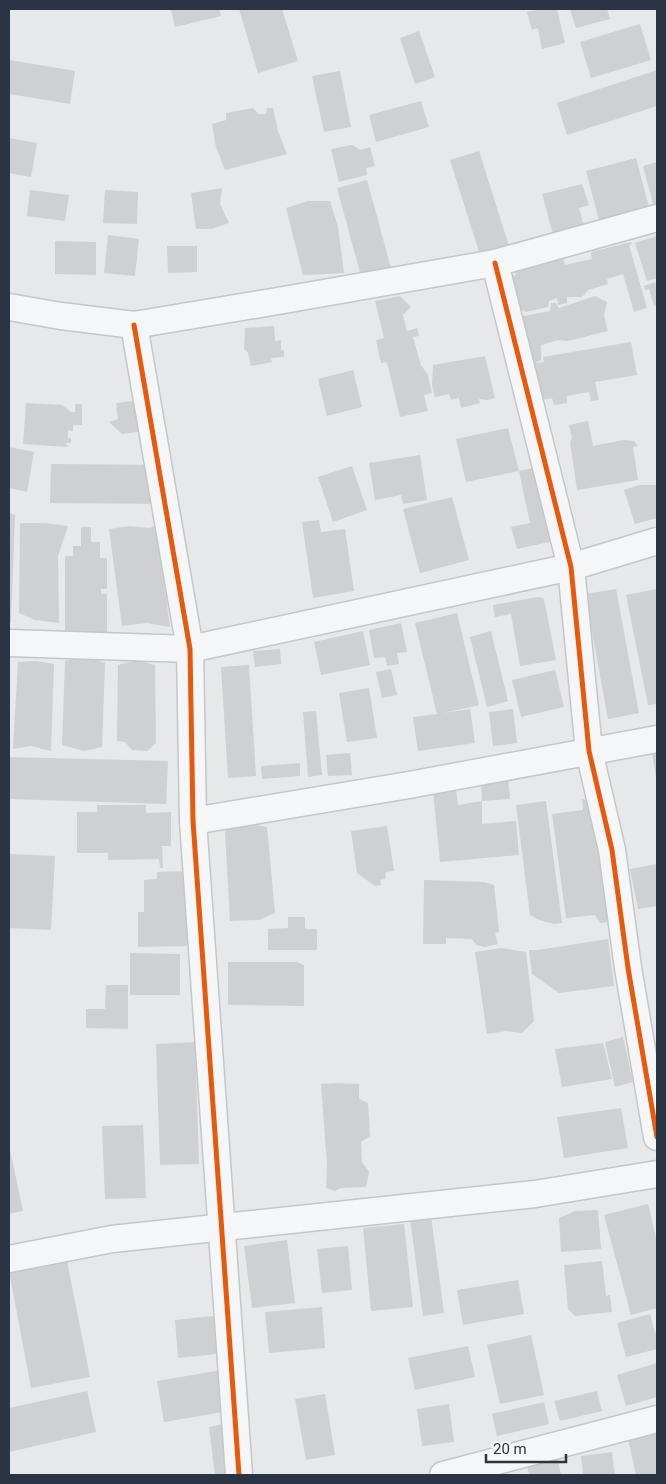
<svg xmlns="http://www.w3.org/2000/svg" width="666" height="1484" font-family="Roboto,sans-serif">
<rect width="100%" height="100%" fill="#e6e8ea"/>
<g fill="#ced0d3">
<polygon points="171,9 219,9 221,16 175,27"/>
<polygon points="239,9 282,9 298,61 258,73"/>
<polygon points="539,9 557,9 565,43 542,49 538,28 532,30 527,12"/>
<polygon points="570,9 607,9 610,19 576,28"/>
<polygon points="640,24 651,60 591,78 580,42"/>
<polygon points="419,31 435,77 415,84 400,38"/>
<polygon points="9,60 75,71 70,104 9,94"/>
<polygon points="657,70 657,106 567,135 557,103"/>
<polygon points="340,71 351,127 324,132 312,76"/>
<polygon points="421,101 429,127 376,142 369,115"/>
<polygon points="253,108 259,114 266,114 267,108 273,108 278,131 287,154 225,170 216,147 212,124 226,120 226,113"/>
<polygon points="9,138 37,143 31,177 9,173"/>
<polygon points="352,145 360,150 370,147 375,166 366,168 367,175 339,182 331,149"/>
<polygon points="479,151 509,246 480,255 450,160"/>
<polygon points="636,158 650,211 600,224 586,171"/>
<polygon points="657,162 657,210 655,211 643,166"/>
<polygon points="367,180 391,268 361,276 337,188"/>
<polygon points="582,184 589,205 579,208 584,226 553,234 542,194"/>
<polygon points="222,188 220,204 229,223 211,229 196,229 191,193"/>
<polygon points="30,190 69,195 65,221 27,216"/>
<polygon points="105,190 138,192 137,224 103,223"/>
<polygon points="308,201 330,201 338,227 344,273 303,275 286,208"/>
<polygon points="108,235 139,239 135,276 104,273"/>
<polygon points="657,236 657,278 647,281 635,243"/>
<polygon points="55,241 96,242 96,275 55,274"/>
<polygon points="631,242 632,244 629,245 647,308 634,312 623,274 607,279 608,284 588,290 582,297 567,297 567,303 558,305 557,298 549,301 548,307 526,312 514,306 507,277 516,275 515,269 563,258 565,265 592,259 591,252"/>
<polygon points="167,246 197,246 197,272 168,273"/>
<polygon points="655,282 657,287 657,305 654,306 649,289 645,290 644,286"/>
<polygon points="400,296 411,307 403,315 407,331 417,328 419,336 413,337 421,365 428,375 432,393 424,395 428,411 400,417 387,362 381,363 376,340 384,338 375,301"/>
<polygon points="595,296 607,302 604,315 608,331 568,341 558,340 541,345 541,360 534,364 519,317 550,311 551,303 556,303 559,308"/>
<polygon points="274,326 275,341 281,340 281,350 284,350 284,357 271,358 272,362 251,366 248,353 244,349 245,328"/>
<polygon points="631,342 637,375 595,382 599,400 591,401 589,392 567,396 567,403 554,405 552,398 542,400 531,364 544,362 543,357"/>
<polygon points="485,356 495,398 487,400 479,399 480,403 461,408 459,398 451,400 449,394 435,397 432,385 433,365"/>
<polygon points="353,370 362,407 327,416 318,379"/>
<polygon points="141,400 145,431 122,434 109,422 118,419 116,403"/>
<polygon points="26,403 62,405 71,412 75,412 75,404 82,404 82,425 73,425 73,431 68,430 68,438 71,438 71,443 66,443 68,447 23,444"/>
<polygon points="588,421 593,446 623,440 634,441 638,446 633,447 638,480 577,490 570,442 572,438 569,425"/>
<polygon points="508,428 519,471 466,482 456,439"/>
<polygon points="9,447 34,452 27,492 9,488"/>
<polygon points="420,455 427,500 403,504 401,495 375,500 369,463"/>
<polygon points="51,464 173,465 173,504 50,503"/>
<polygon points="352,466 367,510 333,522 318,477"/>
<polygon points="537,467 554,541 517,549 511,527 530,523 519,471"/>
<polygon points="639,485 657,485 657,518 635,524 624,490"/>
<polygon points="452,497 469,560 420,573 403,509"/>
<polygon points="9,513 15,515 11,623 9,623"/>
<polygon points="319,520 321,532 345,529 354,591 313,598 302,522"/>
<polygon points="20,523 45,523 68,526 58,556 59,623 35,620 19,613"/>
<polygon points="156,525 170,627 147,623 122,626 109,529 130,526 150,528"/>
<polygon points="81,527 91,527 91,542 100,542 100,558 107,558 107,589 101,589 101,594 107,594 107,632 65,632 65,556 73,556 73,546 81,546"/>
<polygon points="616,589 639,713 608,719 585,594"/>
<polygon points="657,589 657,704 648,705 626,595"/>
<polygon points="538,597 543,598 545,604 556,660 520,666 511,614 495,617 493,605"/>
<polygon points="457,613 479,705 443,713 470,709 475,743 418,751 413,717 437,714 415,623"/>
<polygon points="401,623 407,652 397,653 399,664 387,666 385,657 374,658 369,630"/>
<polygon points="363,631 370,665 321,675 314,642"/>
<polygon points="491,631 508,701 487,707 470,637"/>
<polygon points="280,649 281,664 255,667 253,651"/>
<polygon points="85,656 105,663 102,747 84,751 62,745 65,661"/>
<polygon points="137,660 155,665 156,743 147,751 132,750 125,742 117,741 118,665"/>
<polygon points="36,661 54,664 51,751 31,746 13,749 18,662"/>
<polygon points="249,665 256,776 228,778 221,667"/>
<polygon points="391,669 397,695 382,698 376,672"/>
<polygon points="555,670 564,707 521,717 512,680"/>
<polygon points="369,688 377,738 347,742 339,693"/>
<polygon points="513,709 517,743 493,746 489,712"/>
<polygon points="316,711 322,775 308,777 303,712"/>
<polygon points="350,753 352,775 328,776 326,755"/>
<polygon points="652,754 657,754 657,777 656,777"/>
<polygon points="9,757 168,761 166,804 9,799"/>
<polygon points="300,763 300,776 262,779 261,766"/>
<polygon points="508,775 510,799 482,801 482,824 516,821 519,855 440,862 433,792 456,790 458,805 482,801 481,777"/>
<polygon points="582,799 589,801 595,839 602,838 604,850 598,851 609,922 600,923 595,915 566,918 552,814 583,810"/>
<polygon points="546,801 562,923 554,924 539,920 530,915 516,805"/>
<polygon points="97,805 146,805 146,813 171,812 171,846 162,846 163,868 160,868 159,859 108,860 108,853 77,853 77,812 97,812"/>
<polygon points="244,823 267,827 275,913 259,920 230,921 225,831"/>
<polygon points="387,826 394,871 386,872 385,879 380,880 381,885 375,886 357,873 351,831"/>
<polygon points="9,854 55,856 51,930 9,928"/>
<polygon points="657,864 657,906 638,909 630,869"/>
<polygon points="187,871 189,946 138,947 138,912 144,912 144,880 157,879 157,872"/>
<polygon points="424,880 484,882 494,885 499,932 495,933 498,944 485,947 476,945 472,939 446,938 446,944 423,944"/>
<polygon points="288,917 305,917 305,929 317,929 317,950 268,950 268,929 288,928"/>
<polygon points="608,939 614,986 559,993 532,974 529,950 538,950"/>
<polygon points="501,948 526,952 534,1021 522,1033 506,1031 487,1034 475,952"/>
<polygon points="130,953 180,954 180,995 130,995"/>
<polygon points="228,962 297,962 304,965 304,1006 228,1005"/>
<polygon points="106,985 128,985 128,1029 86,1028 86,1009 105,1009"/>
<polygon points="623,1037 633,1082 615,1087 605,1042"/>
<polygon points="195,1042 199,1164 160,1165 156,1044"/>
<polygon points="603,1043 612,1079 562,1087 555,1049"/>
<polygon points="338,1083 359,1084 359,1099 368,1103 370,1136 361,1142 362,1162 369,1172 366,1187 341,1188 335,1191 326,1188 327,1165 321,1084"/>
<polygon points="621,1108 628,1148 564,1158 557,1117"/>
<polygon points="143,1125 146,1198 105,1199 102,1126"/>
<polygon points="9,1145 23,1211 9,1214"/>
<polygon points="648,1204 657,1242 657,1308 631,1315 604,1215"/>
<polygon points="598,1210 601,1249 561,1252 559,1218 575,1211"/>
<polygon points="431,1216 444,1313 423,1316 410,1218"/>
<polygon points="404,1224 413,1307 371,1311 363,1228"/>
<polygon points="287,1240 295,1303 252,1308 244,1246"/>
<polygon points="348,1246 352,1290 322,1293 317,1249"/>
<polygon points="66,1256 90,1377 31,1388 9,1271"/>
<polygon points="602,1261 606,1296 610,1295 612,1312 575,1316 568,1309 564,1265"/>
<polygon points="518,1280 524,1314 463,1325 457,1290"/>
<polygon points="322,1307 325,1348 269,1353 265,1312"/>
<polygon points="233,1314 237,1352 178,1358 175,1320"/>
<polygon points="650,1314 655,1333 657,1332 657,1349 626,1357 617,1323"/>
<polygon points="531,1335 544,1395 500,1404 487,1345"/>
<polygon points="468,1346 475,1377 415,1390 408,1358"/>
<polygon points="657,1363 657,1397 626,1406 617,1375"/>
<polygon points="240,1367 247,1408 164,1422 157,1381"/>
<polygon points="87,1391 96,1432 9,1452 9,1408"/>
<polygon points="597,1391 602,1411 560,1421 554,1401"/>
<polygon points="325,1394 335,1455 306,1460 295,1399"/>
<polygon points="544,1402 549,1424 497,1436 492,1414"/>
<polygon points="449,1404 454,1442 422,1446 417,1409"/>
<polygon points="244,1420 253,1475 215,1475 209,1427"/>
<polygon points="657,1433 657,1475 636,1475 628,1439"/>
<polygon points="612,1452 615,1475 583,1475 581,1456"/>
<polygon points="556,1453 561,1475 529,1475 526,1461"/>
</g>
<g fill="none" stroke-linecap="round" stroke-linejoin="round">
<g stroke="#c4c6c8" stroke-width="29">
<g id="street">
<polyline points="495,263 571,567 589,751 612,850 628,968 657,1137"/>
<polyline points="9,307 61,316 134,325 278,301 495,263 657,218"/>
<polyline points="134,325 190,649 193,821 239,1475"/>
<polyline points="9,643 190,649 571,567 657,541"/>
<polyline points="193,821 409,785 657,739"/>
<polyline points="9,1259 112,1239 535,1194 657,1174"/>
<polyline points="443,1475 657,1419"/>
</g>
</g>
<use href="#street" stroke="#f5f6f7" stroke-width="26"/>
<g stroke="#f4f6f9" stroke-width="8">
<g id="cycleway">
<polyline points="495,263 571,567 589,751 612,850 628,968 657,1137"/>
<polyline points="134,325 190,649 193,821 239,1475"/>
</g>
</g>
<use href="#cycleway" stroke="#e8590c" stroke-width="5"/>
</g>
<rect width="666" height="1484" fill="none" stroke="#2b3445" stroke-width="20"/>
<path d="M486 1454v8h80v-8" fill="none" stroke="#2b3445" stroke-width="2.5"/>
<text x="493" y="1454" font-size="15" fill="#2b3445" stroke="#f4f6f9" stroke-width="4" paint-order="stroke">20 m</text>
</svg>
